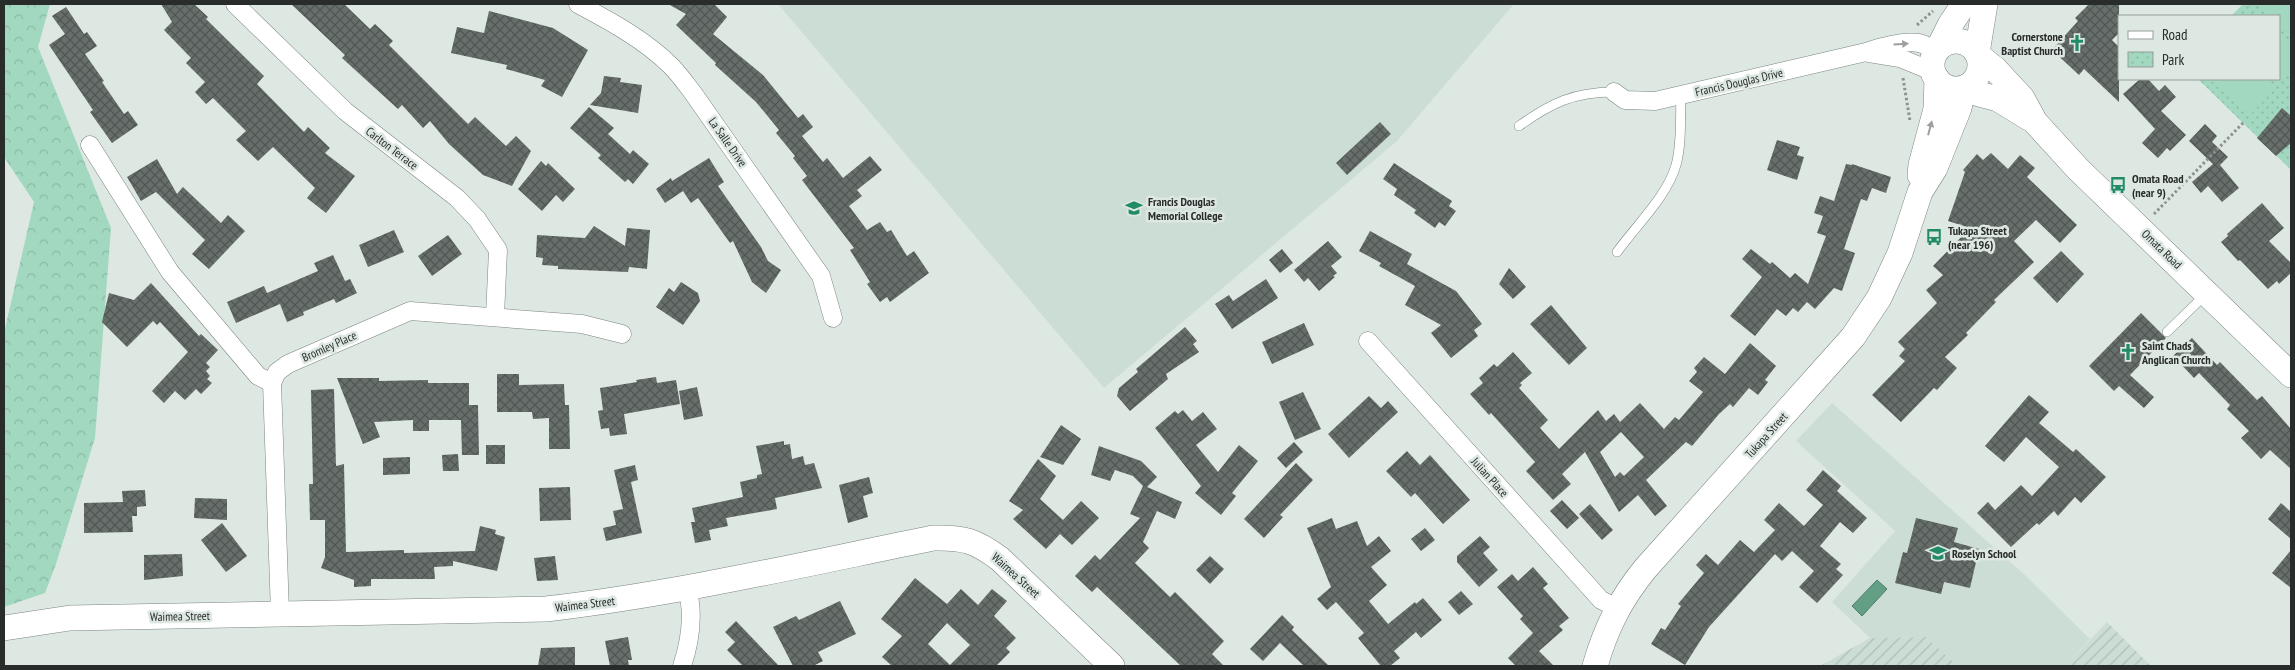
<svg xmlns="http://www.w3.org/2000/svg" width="2295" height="670" font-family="'PT Sans Narrow',sans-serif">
<defs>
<pattern id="industrial-furrows" width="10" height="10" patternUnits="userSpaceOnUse" patternTransform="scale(1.25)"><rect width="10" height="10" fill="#ccddd5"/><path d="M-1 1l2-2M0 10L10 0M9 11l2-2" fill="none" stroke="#afbeb7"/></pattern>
<pattern id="forest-crowns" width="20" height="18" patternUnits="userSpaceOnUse" patternTransform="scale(1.25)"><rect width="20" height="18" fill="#a1d8bf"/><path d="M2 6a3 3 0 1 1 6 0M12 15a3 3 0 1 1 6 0" fill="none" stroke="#8bbaa4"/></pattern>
<pattern id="park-dots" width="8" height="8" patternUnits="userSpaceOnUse" patternTransform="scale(1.25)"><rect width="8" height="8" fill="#a1d8bf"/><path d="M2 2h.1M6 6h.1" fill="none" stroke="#8bbaa4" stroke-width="1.8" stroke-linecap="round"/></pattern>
<pattern id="building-cross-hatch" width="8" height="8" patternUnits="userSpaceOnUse" patternTransform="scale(1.25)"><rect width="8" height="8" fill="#676f6b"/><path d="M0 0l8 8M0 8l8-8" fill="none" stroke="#505654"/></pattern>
</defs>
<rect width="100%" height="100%" fill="#dee8e3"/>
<g fill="#ccddd5">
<polygon points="778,4 1514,4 1397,141 1104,388"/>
<polygon points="1832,403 2025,575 2090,639 2065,666 1958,666 1926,637 1870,638 1832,602 1895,531 1796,441"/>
</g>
<g fill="url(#industrial-furrows)">
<polygon points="2107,622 2151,666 2065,666"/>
<polygon points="1926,637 1958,666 1820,666 1870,638"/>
</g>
<polygon fill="url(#forest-crowns)" points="4,4 50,4 38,47 111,228 95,438 56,564 45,593 4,607 4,333 34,202 4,157"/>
<polygon fill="url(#park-dots)" points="2243,4 2291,4 2291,170 2198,79 2279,79 2279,16 2231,16"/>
<g fill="#a1d8bf">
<polygon points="2259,4 2291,4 2291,37 2279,25 2279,16 2269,16 2258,5"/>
<polygon points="2279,36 2291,48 2291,72 2279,85 2272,79 2279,79"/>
<polygon points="2209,79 2262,79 2274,90 2249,116"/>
</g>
<polygon fill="#629f85" stroke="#517c6a" points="1877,580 1887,589 1862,616 1852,606"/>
<g fill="url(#building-cross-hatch)" fill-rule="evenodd">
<polygon points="161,4 194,4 208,17 206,19 264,76 257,84 304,132 308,127 330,148 325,153 355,176 326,213 307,198 315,188 273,147 258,161 236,140 246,131 213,98 206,104 195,92 205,82 186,63 191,58 164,30 172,22"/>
<polygon points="291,4 344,4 370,29 375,24 393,41 389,45 468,124 475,117 506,146 516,136 531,151 512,186 483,175 449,144 430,121 423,128 402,105 398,109 342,58 345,55"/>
<polygon points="668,4 714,4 727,17 713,34 763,75 798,118 803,114 813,127 802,136 823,162 827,158 843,178 870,156 882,170 857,190 862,196 849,206 867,230 880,222 887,232 891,230 907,256 914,251 929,273 890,302 887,297 880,302 867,284 870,282 850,250 854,248 802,180 807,176 793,158 795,156 776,133 779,130 756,102 715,65 716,63 676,25 686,14"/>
<polygon points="2089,4 2119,4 2119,33 2112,40 2119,47 2119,102 2084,69 2079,75 2052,50 2078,21 2075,18"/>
<polygon points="66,7 84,34 87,32 97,46 85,54 104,81 102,82 124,114 128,111 138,125 112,143 90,112 93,110 49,45 65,34 52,16"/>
<polygon points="489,11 553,28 588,50 562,97 541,86 545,80 506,69 507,65 451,53 457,27 484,33"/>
<polygon points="604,76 621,78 620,82 642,85 638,113 590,105 601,93"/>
<polygon points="2140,79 2148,79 2159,91 2165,85 2176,97 2161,111 2186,135 2170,151 2167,148 2158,158 2142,143 2155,129 2123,94"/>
<polygon points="589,107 614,128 608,134 630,154 633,150 649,164 633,184 628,179 625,182 598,158 601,155 570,128"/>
<polygon points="2282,108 2291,116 2291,143 2276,156 2257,138"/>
<polygon points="1380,122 1391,134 1347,175 1336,163"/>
<polygon points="2205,124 2217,136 2212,142 2228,157 2220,165 2239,188 2222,202 2208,186 2201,193 2192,182 2213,164 2189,141"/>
<polygon points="1777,140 1800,147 1797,155 1804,157 1797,180 1767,170"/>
<polygon points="1991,153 2008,169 2020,155 2035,168 2027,177 2077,225 2060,243 2036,220 2014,241 2034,262 1994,300 1996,302 1966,333 1968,335 1945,357 1957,368 1937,390 1934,388 1901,422 1872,395 1905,361 1899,356 1905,349 1898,342 1937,303 1926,290 1943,275 1933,266 1970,228 1948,221 1965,172 1963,170 1977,154 1983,160"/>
<polygon points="709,158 724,182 718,186 761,247 768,261 781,270 766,293 752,282 733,241 730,243 698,198 691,203 683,191 665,203 656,189 671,178 672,181"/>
<polygon points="157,159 177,194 183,187 221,223 228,215 245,231 209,269 192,254 205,240 156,192 141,201 127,177"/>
<polygon points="541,161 546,166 548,163 575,189 563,202 556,195 542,211 518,189"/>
<polygon points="1394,163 1452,201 1449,206 1456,211 1445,226 1439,222 1435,228 1414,213 1416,210 1394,195 1397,189 1383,179"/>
<polygon points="1846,164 1852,165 1852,164 1891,177 1886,193 1872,188 1867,201 1861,199 1844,249 1855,253 1842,291 1834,288 1815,309 1807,302 1798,312 1793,308 1786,316 1777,309 1755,336 1730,316 1762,277 1742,259 1751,249 1770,264 1772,262 1790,278 1795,273 1808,284 1826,236 1817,233 1823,216 1814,213 1820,196 1834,201"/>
<polygon points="2262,203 2284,228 2269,241 2291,263 2291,273 2279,284 2277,281 2268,289 2240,260 2238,261 2221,242 2228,236 2227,234"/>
<polygon points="594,226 625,246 627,228 650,230 647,269 629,267 628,272 558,269 558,266 542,265 543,258 536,257 537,235 585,238"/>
<polygon points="394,230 404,252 368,267 359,245"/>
<polygon points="1370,231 1412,254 1407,264 1456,291 1482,324 1474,330 1478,336 1451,358 1431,333 1441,325 1405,305 1415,286 1379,266 1381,263 1359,251"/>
<polygon points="448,235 462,254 432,276 418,256"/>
<polygon points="1328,241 1342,257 1331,266 1337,273 1333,276 1335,277 1319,291 1308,278 1304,282 1294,270"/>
<polygon points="1282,249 1293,263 1280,273 1269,260"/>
<polygon points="2061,251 2084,274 2057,303 2033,278"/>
<polygon points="333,255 345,281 350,279 357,293 336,303 334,299 303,312 304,315 287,322 280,304 236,323 227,302 264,286 267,293 318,271 314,263"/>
<polygon points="1509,268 1526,287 1513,299 1499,284"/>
<polygon points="1266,279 1278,298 1232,329 1215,304 1229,295 1233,301"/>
<polygon points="681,282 698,293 700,301 683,325 656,307 669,288 674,292"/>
<polygon points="151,283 199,336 201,334 218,350 206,363 210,367 206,371 210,376 207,379 212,383 201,394 196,389 185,400 175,391 164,403 152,391 188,352 160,322 157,325 153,321 127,347 102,322 109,293 134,300"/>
<polygon points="1551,305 1587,348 1569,365 1530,324"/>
<polygon points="2141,313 2166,338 2130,375 2154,397 2144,408 2119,386 2114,391 2089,366"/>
<polygon points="1304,323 1314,345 1272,364 1262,342"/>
<polygon points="1185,327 1197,341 1193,344 1199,352 1166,374 1168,379 1130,411 1117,396 1119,388 1138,372 1136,369"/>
<polygon points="2192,338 2217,365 2220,362 2257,400 2262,396 2291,429 2291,469 2270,450 2261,459 2241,438 2249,431 2227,409 2230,405 2199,373 2194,378 2173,356"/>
<path d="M1750,343l26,23 -11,14 3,2 -10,13 -9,-7 -16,19 -3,-3 -11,10 -27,32 -6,-4 -40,38 21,26 -12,10 -17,-21 -19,17 -34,-60 -23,22 9,10 -18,16 -27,-29 9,-9 -44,-49 -2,2 -19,-21 13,-11 -4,-5 15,-14 3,3 16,-15 19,21 -12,10 2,2 -3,3 29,32 -8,8 19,21 39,-39 8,11 8,-7 6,8 20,-19 24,26 11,-12 4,3 24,-28 -14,-11 8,-9 -3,-4 10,-11 21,17zM1621,432l23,25 -20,19 -4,-4 -5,5 -15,-25z"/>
<polygon points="497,374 519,374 519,385 564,384 565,405 569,405 570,449 549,449 549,418 533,419 532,412 497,412"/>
<polygon points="656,377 657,383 676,380 680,404 624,414 627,434 610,436 609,428 601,429 598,411 603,410 600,388 637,382 636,380"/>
<polygon points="337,378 379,378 379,381 428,380 428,383 469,383 469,405 478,405 479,455 462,455 461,420 429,420 429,431 413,431 413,420 374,422 380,437 363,444"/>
<polygon points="697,387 703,416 684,420 679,391"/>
<polygon points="334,389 336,466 344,464 346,552 404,550 404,553 475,551 480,526 496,530 495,534 505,537 497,571 453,561 453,566 434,567 435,579 371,579 371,586 354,587 354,580 321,568 325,557 325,520 310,520 309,484 313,484 311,390"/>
<polygon points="1303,392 1321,429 1295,440 1279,402"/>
<polygon points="2029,395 2049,412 2039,423 2073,452 2076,449 2106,477 2081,503 2075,497 2058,516 2054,511 2039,525 2037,523 2011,547 1977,513 1988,502 1995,510 2021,485 2032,496 2059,467 2026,437 2004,462 1985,446"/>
<polygon points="1369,396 1381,408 1388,401 1398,412 1349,458 1328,434"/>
<polygon points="1183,410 1192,421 1203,412 1217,429 1196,445 1218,472 1239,445 1258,461 1232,493 1236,496 1221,515 1195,493 1201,486 1155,428 1175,411 1178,414"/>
<polygon points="1061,425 1081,439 1063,465 1040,457"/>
<polygon points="784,441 784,445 790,444 792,459 803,456 805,465 814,463 822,488 775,498 777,509 726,518 728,526 709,530 711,540 695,543 691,522 695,522 692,508 743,497 740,482 757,478 757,475 762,474 756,446"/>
<polygon points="1294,442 1303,452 1286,468 1277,458"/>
<rect x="486" y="445" width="19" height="19"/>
<polygon points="1099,446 1141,461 1157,477 1147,487 1182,502 1175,519 1157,511 1143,542 1149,548 1135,563 1170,597 1175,592 1224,641 1212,654 1224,666 1181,666 1097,587 1092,592 1075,576 1095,555 1100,560 1140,518 1130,514 1143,486 1133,476 1115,470 1110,481 1091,475"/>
<polygon points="1407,451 1420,465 1430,455 1470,500 1443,524 1415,493 1411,497 1386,471"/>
<polygon points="458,454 459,471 443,471 442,455"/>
<polygon points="410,457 410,474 383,475 383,458"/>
<polygon points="1038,459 1056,476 1040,499 1063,520 1081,501 1099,518 1072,545 1060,534 1046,549 1013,519 1023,510 1009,501"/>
<polygon points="1296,463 1313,480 1280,515 1283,517 1264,538 1244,519"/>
<polygon points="635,465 638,480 631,482 642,533 606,541 603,528 616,525 613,511 623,509 614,470"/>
<polygon points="1823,470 1841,486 1837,491 1867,518 1853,533 1840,522 1820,546 1841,564 1836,569 1843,575 1817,603 1799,587 1814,571 1792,551 1782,561 1775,554 1709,627 1685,665 1651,644 1661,628 1665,630 1681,606 1678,604 1704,573 1696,565 1706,554 1718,565 1740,540 1754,552 1775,530 1764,520 1779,503 1804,526 1823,505 1806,490"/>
<polygon points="869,477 873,493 863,496 868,517 848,523 839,485"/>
<polygon points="570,487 571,520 540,521 539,488"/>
<polygon points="145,490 146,506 137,507 137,516 132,516 133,532 84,533 84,503 123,502 122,491"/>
<polygon points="195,498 227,499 227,520 194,518"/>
<polygon points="1562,500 1579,518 1567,529 1550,511"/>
<polygon points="2281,503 2291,512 2291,539 2268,519"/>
<polygon points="1590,504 1613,530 1602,540 1579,514"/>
<polygon points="1332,518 1336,529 1357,521 1367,546 1379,536 1391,551 1371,567 1387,585 1369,601 1388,624 1415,602 1416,604 1423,598 1442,620 1421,638 1416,632 1394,651 1400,658 1390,666 1381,666 1358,638 1364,633 1336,602 1327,610 1317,599 1331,587 1307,528"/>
<polygon points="1916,518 1958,528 1954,542 1979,549 1970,588 1944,582 1941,594 1895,583 1903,552 1907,553"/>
<polygon points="222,523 247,556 226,572 201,540"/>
<polygon points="1425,528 1435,540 1421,551 1411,539"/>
<polygon points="1480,536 1490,547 1483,553 1498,570 1479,587 1457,562 1457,556"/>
<polygon points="2291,550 2291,588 2272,573"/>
<polygon points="182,554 183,576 144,580 144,555"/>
<polygon points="555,556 558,580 537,581 534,558"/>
<polygon points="1210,556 1224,569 1210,584 1196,570"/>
<polygon points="1533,567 1548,584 1543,588 1569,618 1559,626 1563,630 1539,651 1554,666 1516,666 1508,658 1533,633 1520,619 1523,616 1497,587 1512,574 1518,581"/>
<path d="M915,578l32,26 14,-15 17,16 14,-16 15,12 -13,15 22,22 -10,10 4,4 -14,14h-104l-10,-9 20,-21 -21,-17zM947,623l23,22 -20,20 -22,-21z"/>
<polygon points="1461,591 1473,604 1459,615 1448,602"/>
<polygon points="840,601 856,634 818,652 823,661 813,666 793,666 773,627 796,616 799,620"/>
<polygon points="1282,615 1294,627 1292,630 1329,666 1304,666 1280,643 1263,661 1250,649"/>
<polygon points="736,621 779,666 743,666 727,650 735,642 725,632"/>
<polygon points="628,637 632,660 628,660 629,666 610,666 605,641"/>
<polygon points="575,647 575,665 538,666 541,648"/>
</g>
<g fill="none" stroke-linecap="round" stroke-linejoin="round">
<g stroke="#7b8480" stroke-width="10">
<g id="lane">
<path d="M1519,126c32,-23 55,-34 95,-34"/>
<path d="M1617,252c18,-25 51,-57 59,-87 6,-21 4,-47 5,-70"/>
<polyline points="2167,332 2205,295"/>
</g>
</g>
<g stroke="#7b8480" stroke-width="19">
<g id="street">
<polyline points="235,4 345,111 457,198 477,219 498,250 495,316"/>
<path d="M578,4c32,17 67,36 93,62 8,8 15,18 22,27l128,183 12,42"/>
<polyline points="1869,53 1900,58 1934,72"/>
<path d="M1614,92l11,8 30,1 211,-49c15,-5 45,-14 59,-7 4,2 7,5 10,7"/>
<polyline points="90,145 170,272 258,376 272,383"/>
<polyline points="1368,341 1601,600 1617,608"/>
<polyline points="280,613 272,383 277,372 288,364 410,311 582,324 622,334"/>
<path d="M682,666c8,-24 12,-53 5,-78"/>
</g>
</g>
<g stroke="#7b8480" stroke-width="26">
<g id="secondary">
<circle cx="1956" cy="65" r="24"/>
<polyline points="1939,47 1950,25 1964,4"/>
<polyline points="1977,53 1985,4"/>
<polyline points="1979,56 1995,69 2022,98 2035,122 2078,169 2291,375"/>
<polyline points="1964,88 1979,94 1998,99 2029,118"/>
<polyline points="1920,175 1921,165 1936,109 1937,79"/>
<path d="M4,628l66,-10 476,-9c130,-15 259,-45 387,-71 31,-1 43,3 67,21l112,107"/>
<path d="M1595,666c11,-38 25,-66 50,-97l208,-232 26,-39 21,-45 20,-61 15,-24 24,-60 5,-20"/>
</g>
</g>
<g stroke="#8c938f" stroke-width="3" stroke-dasharray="2.5 2.5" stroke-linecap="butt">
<polyline points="1917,25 1933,11"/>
<polyline points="1903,78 1910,121"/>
<polyline points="2154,214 2243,123"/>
</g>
<use href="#lane" stroke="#fff" stroke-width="9"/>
<use href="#street" stroke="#fff" stroke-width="18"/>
<use href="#secondary" stroke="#fff" stroke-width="25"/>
</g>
<defs><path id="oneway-solid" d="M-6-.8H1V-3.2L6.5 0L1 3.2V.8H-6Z" transform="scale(1.25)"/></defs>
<g fill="#9ea09f">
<use href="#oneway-solid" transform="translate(1901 44) rotate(-4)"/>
<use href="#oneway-solid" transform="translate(1930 128) rotate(-75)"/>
</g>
<defs>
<g id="church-bare" transform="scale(1.35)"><path d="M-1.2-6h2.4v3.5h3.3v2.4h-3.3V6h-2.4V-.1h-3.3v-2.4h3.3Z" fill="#218a66" stroke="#dee8e3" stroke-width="2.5" paint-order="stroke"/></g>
<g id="bus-bare" transform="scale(1.35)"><path d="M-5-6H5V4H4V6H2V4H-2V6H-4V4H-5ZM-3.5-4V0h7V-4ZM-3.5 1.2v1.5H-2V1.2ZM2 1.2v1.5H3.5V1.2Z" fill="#218a66" stroke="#dee8e3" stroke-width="2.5" paint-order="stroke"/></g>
<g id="school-bare" transform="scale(1.35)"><path d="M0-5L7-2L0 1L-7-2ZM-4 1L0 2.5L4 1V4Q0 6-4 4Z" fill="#218a66" stroke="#dee8e3" stroke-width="2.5" paint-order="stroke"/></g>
</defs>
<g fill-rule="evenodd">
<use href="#church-bare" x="2077" y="43"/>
<use href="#bus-bare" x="2118" y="185"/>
<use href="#school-bare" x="1134" y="208"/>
<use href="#bus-bare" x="1934" y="237"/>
<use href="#church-bare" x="2128" y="352"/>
<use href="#school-bare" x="1938" y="553"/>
</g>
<g text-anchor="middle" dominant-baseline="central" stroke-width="5" stroke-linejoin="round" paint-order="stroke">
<g font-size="12" font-weight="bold" fill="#282c2a" stroke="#dee8e3" text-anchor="start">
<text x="2063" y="36" text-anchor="end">Cornerstone<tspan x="2063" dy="14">Baptist Church</tspan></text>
<text x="2132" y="178">Omata Road<tspan x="2132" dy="14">(near 9)</tspan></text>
<text x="1148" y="201">Francis Douglas<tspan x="1148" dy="14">Memorial College</tspan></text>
<text x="1948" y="230">Tukapa Street<tspan x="1948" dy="14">(near 196)</tspan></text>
<text x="2142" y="345">Saint Chads<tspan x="2142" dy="14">Anglican Church</tspan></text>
<text x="1952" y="553">Roselyn School</text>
</g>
<g font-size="12" fill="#282c2a" stroke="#dee8e3">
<text transform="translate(1739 82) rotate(-13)">Francis Douglas Drive</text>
<text transform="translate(728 142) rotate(55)">La Salle Drive</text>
<text transform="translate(392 148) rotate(37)">Carlton Terrace</text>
<text transform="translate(2162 249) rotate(44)">Omata Road</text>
<text transform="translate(329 346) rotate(-24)">Bromley Place</text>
<text transform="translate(1766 435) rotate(-48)">Tukapa Street</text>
<text transform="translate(1490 477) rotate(48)">Julian Place</text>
<text transform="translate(1016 575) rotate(42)">Waimea Street</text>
<text transform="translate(585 604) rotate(-7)">Waimea Street</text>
<text transform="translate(180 616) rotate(-1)">Waimea Street</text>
</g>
</g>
<rect width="2295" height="670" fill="none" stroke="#282c2a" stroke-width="10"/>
<rect x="2118" y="15" width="162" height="65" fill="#dee8e3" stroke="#959d99"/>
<rect x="2128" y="31" width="25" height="8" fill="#ffffff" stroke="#959d99"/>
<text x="2162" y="40" font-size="15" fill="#282c2a">Road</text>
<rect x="2128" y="52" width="25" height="15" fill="url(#park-dots)" stroke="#959d99"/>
<text x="2162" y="65" font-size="15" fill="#282c2a">Park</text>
</svg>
